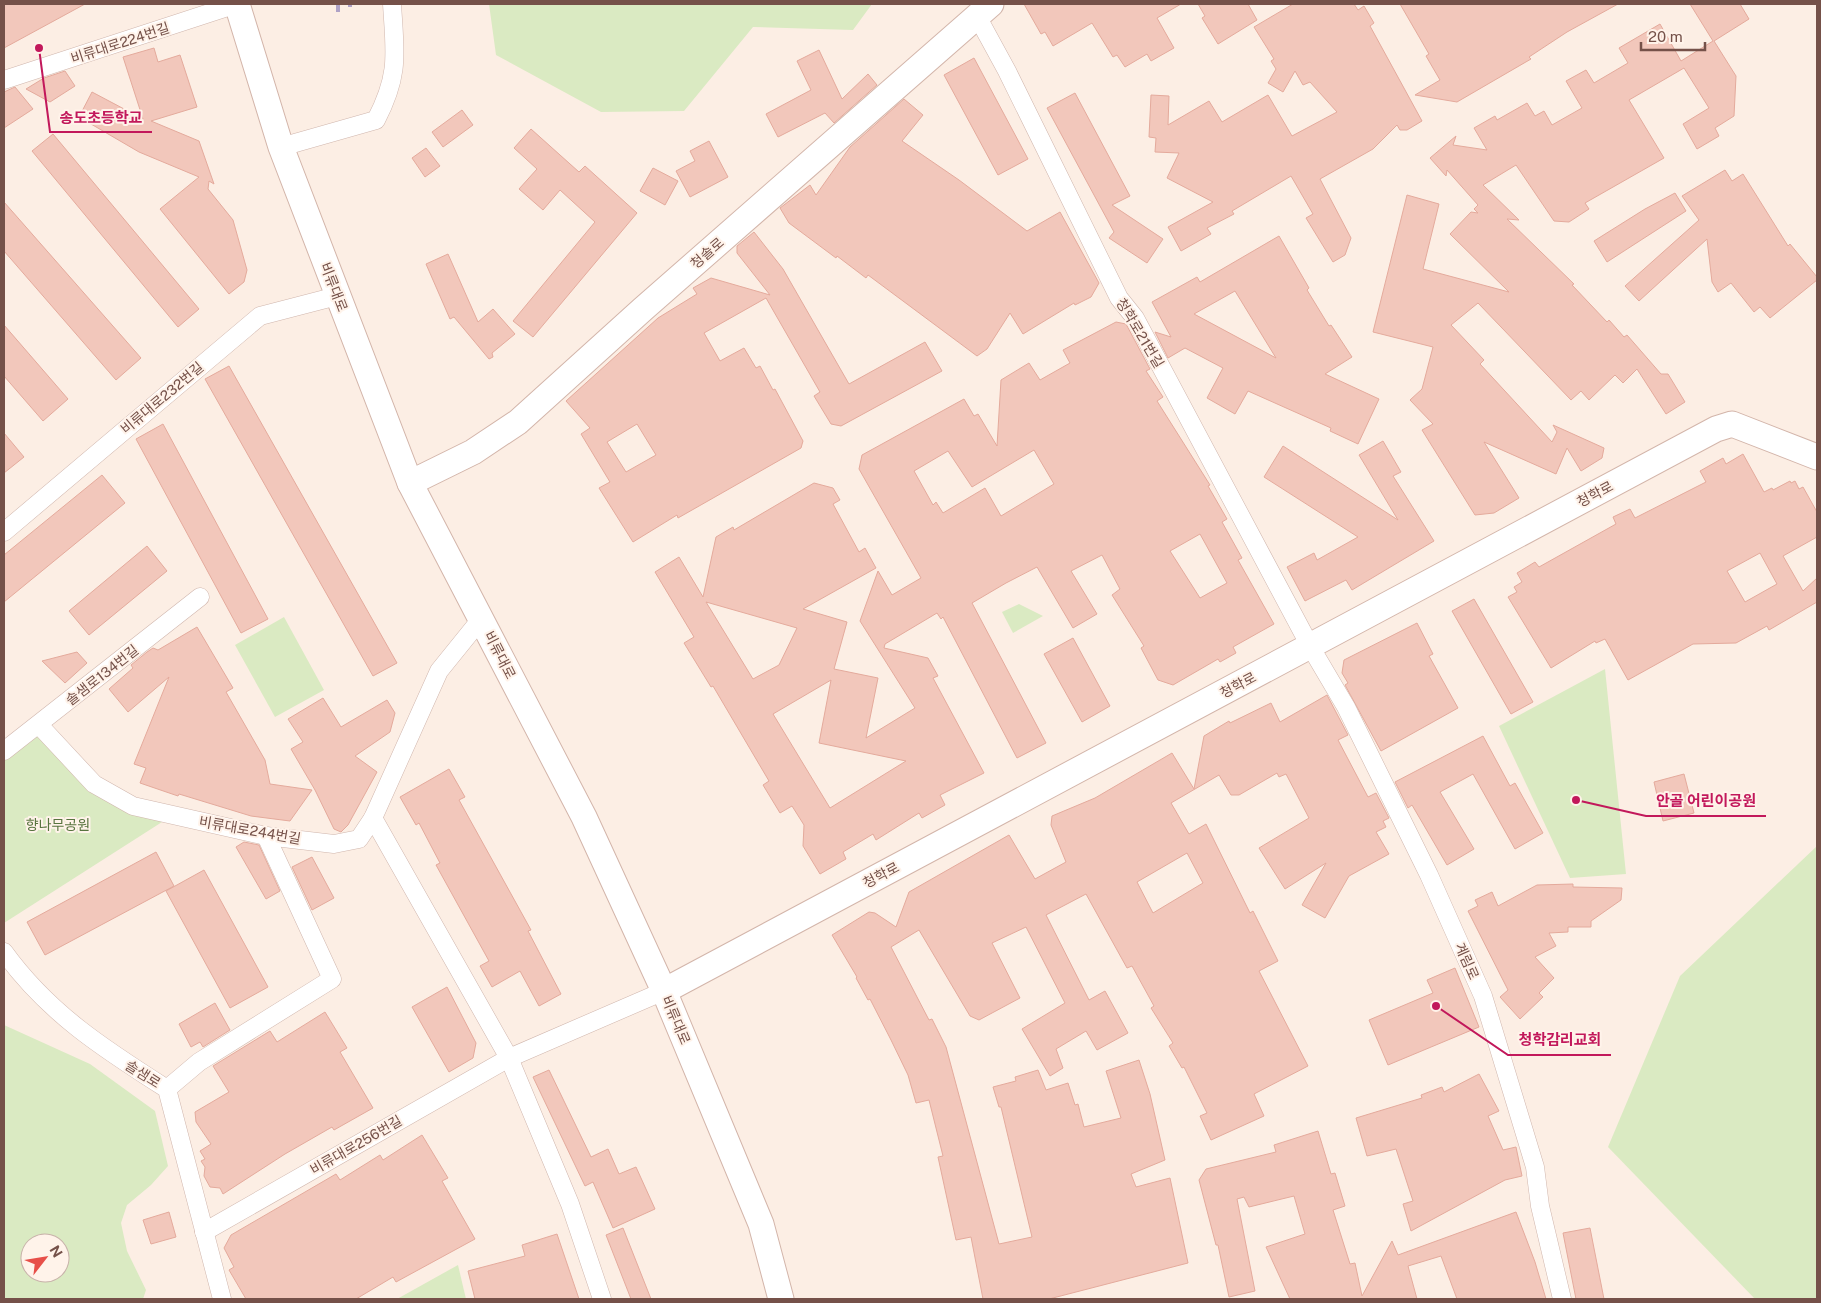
<svg xmlns="http://www.w3.org/2000/svg" width="1821" height="1303" font-family="'Public Sans','Noto Sans KR',sans-serif">
<rect width="100%" height="100%" fill="#fceee4"/>
<g fill="#daeac2" fill-rule="evenodd">
<polygon points="489,4 872,4 853,30 753,27 684,111 601,112 496,55"/>
<polygon points="1019,604 1043,616 1013,633 1002,612"/>
<polygon points="284,617 324,690 275,717 235,645"/>
<polygon points="1605,669 1626,874 1570,878 1499,726"/>
<polygon points="39,725 94,784 173,815 4,923 4,751"/>
<polygon points="1817,846 1817,1299 1755,1299 1608,1147 1680,976"/>
<path d="M4,1025l86,39 65,47 13,55 -17,19 -24,20 -6,18 6,28 19,39 -3,9h-139zM30,1243h30v30h-30z"/>
<polygon points="458,1265 466,1299 397,1299"/>
</g>
<g fill="#f2c7bb" stroke="#e4aa9c" fill-rule="evenodd">
<polygon points="4,4 85,4 4,48"/>
<polygon points="1024,4 1181,4 1157,18 1174,48 1151,61 1147,54 1125,67 1117,55 1113,57 1092,23 1053,46 1045,32 1041,34"/>
<polygon points="1198,4 1248,4 1257,20 1218,44 1202,18 1205,16"/>
<polygon points="1293,4 1354,4 1358,10 1364,6 1374,23 1370,26 1422,121 1407,130 1400,130 1397,125 1373,149 1320,179 1351,238 1345,255 1333,262 1306,218 1313,214 1291,176 1232,211 1234,214 1207,228 1211,234 1181,251 1168,227 1213,202 1167,178 1179,153 1155,152 1156,138 1149,137 1151,95 1169,96 1168,125 1209,101 1222,122 1268,95 1292,136 1337,112 1310,82 1303,85 1295,71 1283,92 1268,83 1276,69 1271,61 1274,59 1254,27"/>
<polygon points="1400,4 1618,4 1567,32 1529,57 1531,59 1457,102 1415,95 1440,80 1426,56 1429,54"/>
<polygon points="1690,4 1740,4 1749,19 1714,41 1736,76 1734,116 1715,128 1719,136 1697,149 1683,124 1709,108 1684,68 1629,100 1664,158 1585,203 1589,209 1569,222 1554,221 1516,165 1483,185 1519,220 1507,219 1574,284 1572,285 1607,322 1609,320 1624,337 1627,335 1661,374 1668,374 1685,402 1666,414 1637,369 1623,383 1615,375 1589,400 1581,391 1571,400 1478,303 1451,325 1484,360 1480,364 1552,442 1557,432 1553,425 1604,448 1602,458 1581,471 1567,448 1556,474 1484,442 1519,498 1494,513 1475,515 1422,430 1433,424 1410,400 1422,389 1433,347 1373,332 1407,195 1439,204 1423,269 1509,292 1450,234 1471,212 1478,213 1474,209 1478,205 1447,170 1446,176 1430,158 1456,136 1453,145 1487,150 1474,128 1495,116 1497,120 1527,103 1535,116 1544,111 1552,125 1582,108 1566,81 1586,70 1594,83 1628,63 1619,48 1660,24 1681,61 1713,41"/>
<polygon points="154,48 158,62 180,55 197,107 151,121 199,141 214,184 209,181 208,189 233,220 247,270 244,282 229,294 160,209 199,177 139,152 79,117 92,92 143,119 123,57"/>
<polygon points="819,50 842,99 868,74 877,85 834,123 825,113 778,137 766,114 811,90 797,61"/>
<polygon points="974,58 1028,159 998,175 944,75"/>
<polygon points="65,71 75,86 50,102 26,89 44,78"/>
<polygon points="15,87 33,109 4,128 4,92"/>
<polygon points="1075,93 1130,196 1112,205 1163,239 1147,263 1109,238 1114,232 1047,108"/>
<polygon points="904,99 923,115 902,141 959,180 1027,231 1060,212 1099,283 1091,297 1075,305 1074,303 1023,334 1010,313 987,349 977,356 868,275 866,278 837,256 836,258 789,223 780,208 810,185 816,195 850,147"/>
<polygon points="462,110 473,125 443,147 432,132"/>
<polygon points="531,129 579,172 585,166 637,213 533,337 513,321 595,222 560,190 543,210 519,189 537,169 514,148"/>
<polygon points="53,134 199,309 178,327 32,151"/>
<polygon points="709,141 728,177 690,197 676,171 695,161 690,151"/>
<polygon points="426,148 440,166 425,177 412,158"/>
<polygon points="653,168 678,181 665,205 640,191"/>
<polygon points="1725,170 1732,181 1743,174 1788,246 1790,244 1817,277 1817,280 1770,318 1760,307 1754,312 1731,283 1718,292 1712,282 1707,239 1639,301 1625,286 1699,220 1682,196"/>
<polygon points="1675,193 1686,211 1607,262 1594,241 1645,209"/>
<polygon points="4,202 141,358 116,380 4,251"/>
<path d="M754,232l29,37 66,115 76,-42 17,29 -101,55 -10,-2 -17,-28 6,-4 -54,-94 -62,35 16,28 24,-13 12,20 4,-2 13,24 2,-1 28,52 -2,7 -123,70 -1,-3 -44,27 -34,-54 11,-6 -29,-48 9,-6 -24,-27 92,-83 39,-24 -4,-6 18,-10 59,17 -33,-42v-7zM637,424l19,31 -30,17 -19,-30z"/>
<path d="M1279,236l30,52 -2,2 22,36 2,-1 21,32 -27,17 54,25 -21,45 -28,-13 1,-3 -83,-37 -13,23 -28,-16 16,-30 -38,-20 -17,10 -13,-26 16,5 -19,-35 45,-25 3,5zM1235,291l41,67 -82,-44z"/>
<polygon points="448,254 478,322 493,309 515,334 492,353 493,357 489,359 454,317 450,319 426,264"/>
<path d="M1116,322l10,2 24,45 -4,2 17,26 -6,4 53,84 -2,1 19,33 -5,3 20,36 -4,2 36,64 -41,23 3,6 -16,9 -2,-3 -45,26 -15,-5 -17,-32 3,-2 -32,-51 8,-6 -18,-34 -31,16 26,43 -24,14 -36,-61 -31,16 -34,20 74,140 -29,15 -74,-141 -2,2 -4,-6 -52,31 -1,4 44,10 10,18 -5,2 51,95 -44,22 5,10 -23,13 -3,-5 -43,27 -3,-6 -30,18 3,7 -26,15 -17,-28 1,-21 -12,-19 -12,7 -17,-28 6,-4 -56,-95 -2,1 -27,-44 10,-6 -39,-65 24,-15 24,40 13,-60 17,-10 1,3 80,-47 19,5 7,12 -7,4 26,48 6,-4 11,20 -73,41 44,13 -13,47 44,9 -12,60 49,-30 -55,-87 18,-50 14,24 29,-17 -62,-109 3,-14 102,-56 10,17 4,-2 19,32 4,-66 28,-17 11,17 30,-17 -7,-13zM1034,450l20,34 -53,32 -16,-28 -42,25 -7,-11 -3,3 -19,-34 34,-20 24,36zM1200,534l27,49 -27,15 -30,-47zM706,602l91,26 -18,37 -26,14zM831,680l-12,63 87,18 -76,47 -57,-94z"/>
<polygon points="4,325 68,399 43,421 4,376"/>
<polygon points="229,366 397,663 373,676 205,379"/>
<polygon points="163,424 268,619 241,633 136,439"/>
<polygon points="4,433 24,457 4,473"/>
<polygon points="1383,441 1401,472 1393,476 1434,541 1352,590 1346,580 1305,601 1287,567 1314,553 1317,560 1358,537 1264,477 1283,446 1398,520 1359,455"/>
<path d="M1743,454l21,38 8,-4 1,2 17,-9 1,2 4,-2 4,8 4,-2 14,25v25l-34,19 20,35 14,-13v24l-48,28 -2,-4 -31,17 -43,1 -65,36 -23,-41 -9,4 -1,-2 -44,27 -43,-71 9,-5 -3,-5 8,-5 -5,-9 18,-11 4,5 77,-43 -3,-7 17,-8 5,9 71,-36 -6,-11 23,-13 3,6zM1760,553l17,31 -32,18 -18,-31z"/>
<polygon points="102,475 125,503 4,602 4,555"/>
<polygon points="147,546 167,571 89,635 69,611"/>
<polygon points="1474,599 1533,702 1511,714 1452,611"/>
<polygon points="1417,623 1433,654 1429,656 1458,708 1381,751 1345,685 1348,683 1342,673 1344,660"/>
<polygon points="197,627 233,688 226,692 265,760 270,784 312,790 290,821 251,816 179,794 178,796 140,783 146,768 134,764 169,677 128,712 109,689 133,668 131,665 147,652 153,648 158,650"/>
<polygon points="1073,638 1110,706 1082,722 1044,654"/>
<polygon points="77,652 87,663 65,683 42,661"/>
<path d="M1327,695l21,40 -10,5 30,57 8,-4 13,25 -6,3 3,6 -10,5 13,22 -40,22 -24,42 -23,-13 24,-42 -41,26 -26,-41 50,-30 -23,-44 -7,3 -2,-4 -38,22h-8l-12,-20 -48,28 18,31 17,-10 44,89 3,-2 25,50 -19,10 49,95 -54,28 10,22 -53,24 -11,-24 7,-3 -23,-46 -2,1 -13,-22 4,-3 -22,-35 3,-2 -22,-40 -5,2 -41,-74 -40,21 43,85 16,-9 23,42 -31,17 -11,-19 -30,18 7,19 -13,8 -28,-47 43,-26 -39,-76 -34,16 28,55 -41,22 -9,-4 -51,-86 -28,17 38,73 3,-1 14,28 53,197 33,-7 -31,-130h-2l-6,-20 23,-6 -1,-4 23,-7 8,20 22,-7 7,22 3,-1 6,23 37,-9 -15,-47 33,-11 11,34 15,66 -34,14 5,13 34,-9 18,85 -139,36h-66l-12,-62 -15,3 -18,-83 5,-1 -14,-56 -13,3 -8,-28 -17,-35 -21,-41 -2,1 -12,-22 1,-1 -25,-42 37,-23 6,1 21,14 13,-35 100,-57 26,44 31,-17 -15,-37 1,-9 43,-18 77,-45 22,36 10,-53 25,-15 1,2 41,-20 9,19zM1187,853l16,30 -50,30 -16,-31z"/>
<polygon points="323,698 341,727 387,700 395,713 390,732 355,756 377,772 348,825 341,832 334,829 315,790 291,749 303,742 288,719"/>
<polygon points="1483,736 1510,786 1515,783 1543,833 1515,849 1473,774 1440,792 1474,849 1447,865 1412,805 1408,808 1395,782"/>
<polygon points="449,769 465,797 459,800 531,930 528,931 561,994 539,1006 520,971 492,987 480,966 489,961 436,865 440,863 419,823 416,825 400,797"/>
<polygon points="1684,774 1694,813 1663,821 1654,782"/>
<polygon points="244,842 259,845 280,891 266,899 236,847"/>
<polygon points="156,852 174,886 45,955 27,922"/>
<polygon points="312,857 334,898 312,910 292,867"/>
<polygon points="204,870 268,987 230,1008 166,891"/>
<polygon points="1573,884 1573,887 1622,888 1621,900 1591,921 1591,927 1568,927 1568,932 1549,933 1556,946 1535,957 1554,978 1539,993 1543,997 1520,1019 1500,997 1508,990 1468,911 1478,906 1475,900 1492,892 1498,906 1537,885"/>
<polygon points="1455,968 1479,1027 1388,1065 1369,1020 1433,993 1427,980"/>
<polygon points="447,987 476,1043 473,1058 449,1072 412,1007"/>
<polygon points="215,1003 230,1030 203,1047 200,1042 191,1047 179,1024"/>
<polygon points="325,1012 347,1048 340,1052 373,1108 334,1130 332,1127 285,1154 223,1194 220,1188 210,1187 204,1176 205,1167 201,1161 205,1159 200,1151 211,1144 196,1122 195,1112 229,1092 213,1066 270,1031 277,1042"/>
<polygon points="549,1070 591,1157 608,1149 619,1174 636,1167 655,1209 613,1228 593,1182 585,1186 533,1077"/>
<polygon points="1479,1074 1499,1111 1488,1116 1503,1150 1516,1147 1522,1176 1505,1180 1411,1231 1403,1204 1413,1201 1396,1149 1367,1156 1356,1118 1422,1098 1421,1095 1442,1087 1444,1092"/>
<polygon points="1318,1131 1331,1174 1335,1173 1345,1206 1333,1210 1350,1264 1355,1263 1362,1296 1392,1241 1398,1255 1516,1212 1535,1262 1546,1299 1457,1299 1441,1256 1408,1266 1417,1299 1290,1299 1266,1247 1305,1234 1294,1196 1249,1207 1244,1197 1237,1199 1255,1291 1229,1297 1218,1245 1216,1245 1199,1180 1206,1169 1276,1152 1274,1145"/>
<polygon points="422,1135 448,1178 442,1181 475,1239 396,1282 393,1277 356,1299 246,1299 229,1270 234,1267 224,1248 231,1235 336,1174 340,1180 380,1155 383,1160"/>
<polygon points="169,1212 176,1237 151,1244 143,1220"/>
<polygon points="623,1228 651,1299 631,1299 606,1235"/>
<polygon points="1590,1228 1604,1299 1576,1299 1563,1233"/>
<polygon points="557,1234 579,1299 475,1299 468,1271 525,1256 522,1245"/>
</g>
<g fill="none" stroke-linecap="round" stroke-linejoin="round">
<g stroke="#d0b6ad" stroke-width="19">
<g id="street">
<polyline points="977,16 1007,71 1119,298 1135,318 1310,646 1346,707 1429,875 1483,996 1535,1167 1540,1206 1562,1299"/>
<polyline points="4,80 237,4"/>
<path d="M281,147l95,-27c24,-46 19,-67 16,-116"/>
<polyline points="4,532 260,316 337,296"/>
<polyline points="39,725 94,784 133,806 266,836 334,844 359,839 373,818 439,671 481,619"/>
<polyline points="4,751 200,597"/>
<polyline points="373,818 509,1058 570,1204 602,1299"/>
<path d="M4,952c44,61 100,97 163,137l55,210"/>
<polyline points="167,1089 199,1062 332,979 266,836"/>
<polyline points="204,1232 509,1058 664,991"/>
</g>
</g>
<g stroke="#d3b5aa" stroke-width="27">
<g id="secondary">
<polyline points="237,4 281,147 410,483 584,817 664,991 761,1224 781,1299"/>
<polyline points="410,483 473,452 518,422 643,309 991,4"/>
<polyline points="664,991 1716,429 1732,424 1817,457"/>
</g>
</g>
<use href="#street" stroke="#fff" stroke-width="18"/>
<use href="#secondary" stroke="#fff" stroke-width="25"/>
<g stroke="#afa2c6" stroke-width="4" stroke-dasharray="8 5" stroke-linecap="butt">
<polyline points="338,4 338,12"/>
<polyline points="350,4 350,7"/>
</g>
</g>
<g text-anchor="middle" dominant-baseline="central" stroke-width="4" stroke-linejoin="round" paint-order="stroke">
<g font-size="14" fill="#755149" stroke="#fff3ea">
<text transform="translate(120 43) rotate(-18)">비류대로224번길</text>
<text transform="translate(707 253) rotate(-41)">청솔로</text>
<text transform="translate(334 287) rotate(69)">비류대로</text>
<text transform="translate(1140 333) rotate(59)">청학로21번길</text>
<text transform="translate(162 398) rotate(-40)">비류대로232번길</text>
<text transform="translate(1595 494) rotate(-28)">청학로</text>
<text transform="translate(500 655) rotate(63)">비류대로</text>
<text transform="translate(102 675) rotate(-38)">솔샘로134번길</text>
<text transform="translate(1238 685) rotate(-28)">청학로</text>
<text transform="translate(250 830) rotate(10)">비류대로244번길</text>
<text transform="translate(881 875) rotate(-28)">청학로</text>
<text transform="translate(1467 961) rotate(66)">계림로</text>
<text transform="translate(676 1020) rotate(67)">비류대로</text>
<text transform="translate(143 1074) rotate(32)">솔샘로</text>
<text transform="translate(356 1145) rotate(-30)">비류대로256번길</text>
</g>
<g font-size="14" fill="#58743f" stroke="#fff3ea">
<text x="58" y="825">향나무공원</text>
</g>
</g>
<path fill="none" stroke="#c2185b" stroke-width="2" d="M39 48L50 132H152M1576 800L1646 816H1766M1436 1006L1508 1055H1611"/>
<g fill="#c2185b" stroke="#fff3ea" stroke-width="2">
<circle cx="39" cy="48" r="5"/>
<circle cx="1576" cy="800" r="5"/>
<circle cx="1436" cy="1006" r="5"/>
</g>
<g font-size="15" text-anchor="middle" font-weight="bold" fill="#c2185b" stroke="#fff3ea" stroke-width="4" stroke-linejoin="round" paint-order="stroke">
<text x="101" y="123">송도초등학교</text>
<text x="1706" y="806">안골 어린이공원</text>
<text x="1560" y="1045">청학감리교회</text>
</g>
<rect width="1821" height="1303" fill="none" stroke="#755149" stroke-width="10"/>
<g transform="translate(45 1258) rotate(59)"><circle r="24" fill="#fff3ea" stroke="#c8b2aa"/>
<path d="M0-4L9 19L0 12L-9 19Z" fill="#e74f49"/>
<text y="-8" font-size="14" font-weight="bold" text-anchor="middle" fill="#755149">N</text>
</g>
<path d="M1641 42v8h64v-8" fill="none" stroke="#755149" stroke-width="2.5"/>
<text x="1648" y="42" font-size="15" fill="#755149" stroke="#fff3ea" stroke-width="4" paint-order="stroke">20 m</text>
</svg>
